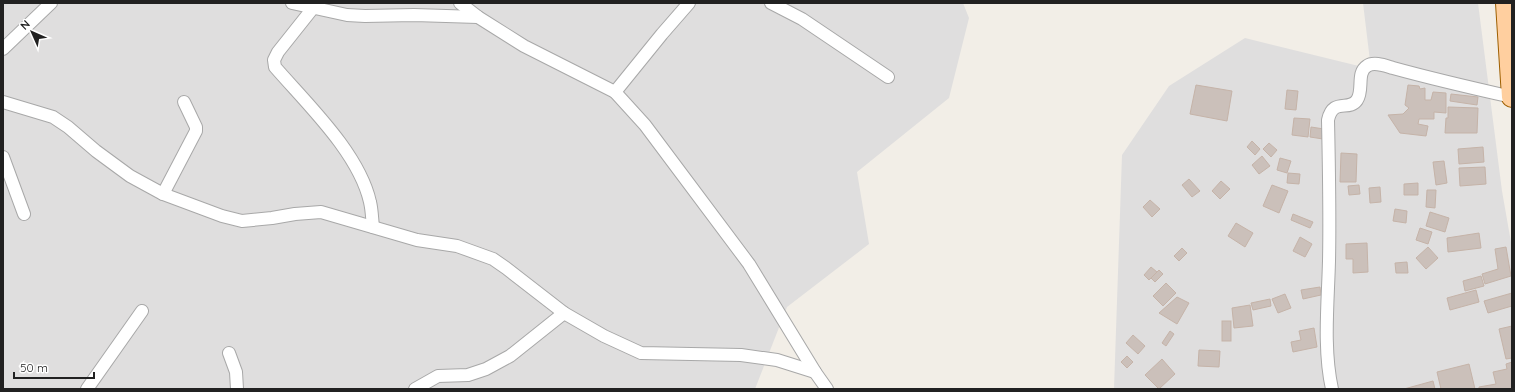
<svg xmlns="http://www.w3.org/2000/svg" width="1515" height="392" font-family="Quicksand,sans-serif">
<rect width="100%" height="100%" fill="#f2eee7"/>
<g fill="#dfdede">
<polygon points="3,3 963,3 969,18 949,98 857,172 869,244 787,307 755,389 3,389"/>
<polygon points="1363,3 1478,3 1502,191 1512,248 1512,389 1114,389 1122,155 1169,86 1245,38 1371,69"/>
</g>
<g fill="#cbc0ba" stroke="#c5b3a8">
<polygon points="1196,85 1232,91 1227,121 1190,114"/>
<polygon points="1408,85 1419,86 1420,89 1425,88 1425,100 1431,100 1433,92 1446,93 1446,113 1434,112 1434,119 1419,119 1418,124 1428,126 1426,136 1400,133 1388,115 1403,114 1409,108 1405,105"/>
<polygon points="1287,90 1298,91 1296,110 1285,109"/>
<polygon points="1451,94 1478,97 1477,105 1450,101"/>
<polygon points="1448,107 1478,108 1477,133 1445,133 1446,118 1448,118"/>
<polygon points="1294,118 1310,119 1308,137 1292,135"/>
<polygon points="1311,127 1324,129 1323,139 1310,137"/>
<polygon points="1252,141 1260,149 1255,155 1247,147"/>
<polygon points="1269,143 1277,150 1271,157 1263,149"/>
<polygon points="1483,147 1484,162 1459,164 1458,149"/>
<polygon points="1341,153 1357,154 1356,182 1340,182"/>
<polygon points="1262,156 1270,166 1259,174 1252,165"/>
<polygon points="1280,158 1291,161 1287,173 1277,170"/>
<polygon points="1444,161 1447,183 1436,185 1433,162"/>
<polygon points="1485,167 1486,184 1460,186 1459,168"/>
<polygon points="1288,173 1300,174 1299,184 1287,183"/>
<polygon points="1189,179 1200,191 1192,197 1182,185"/>
<polygon points="1221,181 1230,189 1220,199 1212,191"/>
<polygon points="1418,183 1418,195 1404,195 1404,184"/>
<polygon points="1272,185 1288,191 1279,213 1263,206"/>
<polygon points="1359,185 1360,194 1349,195 1348,186"/>
<polygon points="1380,187 1381,202 1370,203 1369,188"/>
<polygon points="1427,190 1436,190 1435,208 1426,207"/>
<polygon points="1150,200 1160,209 1152,217 1143,207"/>
<polygon points="1395,209 1407,211 1406,223 1393,221"/>
<polygon points="1430,212 1449,218 1445,232 1426,226"/>
<polygon points="1293,214 1313,222 1310,228 1291,220"/>
<polygon points="1236,223 1253,233 1245,247 1228,236"/>
<polygon points="1420,228 1432,232 1428,244 1416,240"/>
<polygon points="1479,233 1481,248 1448,252 1447,238"/>
<polygon points="1300,237 1312,244 1305,257 1293,251"/>
<polygon points="1367,243 1368,272 1353,273 1353,259 1346,259 1346,244"/>
<polygon points="1428,247 1438,258 1426,269 1416,258"/>
<polygon points="1506,247 1511,276 1485,284 1482,274 1498,269 1495,249"/>
<polygon points="1182,248 1187,253 1179,261 1174,256"/>
<polygon points="1407,262 1408,273 1396,273 1395,263"/>
<polygon points="1151,267 1157,272 1149,280 1144,275"/>
<polygon points="1159,270 1163,274 1155,282 1151,278"/>
<polygon points="1481,276 1484,286 1465,291 1463,281"/>
<polygon points="1166,283 1176,293 1163,306 1153,296"/>
<polygon points="1320,287 1321,295 1303,299 1301,290"/>
<polygon points="1476,290 1479,302 1450,310 1447,298"/>
<polygon points="1512,293 1512,306 1488,313 1484,301"/>
<polygon points="1285,294 1291,308 1278,313 1272,299"/>
<polygon points="1177,297 1189,303 1177,324 1159,313"/>
<polygon points="1270,299 1271,306 1253,310 1251,303"/>
<polygon points="1250,305 1253,326 1234,328 1232,308"/>
<rect x="1222" y="321" width="9" height="20"/>
<polygon points="1512,326 1512,358 1506,359 1499,329"/>
<polygon points="1314,328 1317,347 1293,352 1291,342 1301,340 1299,331"/>
<polygon points="1170,331 1174,334 1166,346 1162,343"/>
<polygon points="1133,335 1145,346 1138,354 1126,343"/>
<polygon points="1199,350 1220,351 1219,367 1198,366"/>
<polygon points="1127,356 1133,362 1127,368 1121,362"/>
<polygon points="1162,359 1175,374 1159,389 1145,375"/>
<polygon points="1512,362 1512,389 1479,389 1479,387 1496,384 1493,372 1507,369 1506,364"/>
<polygon points="1469,364 1475,389 1441,389 1437,372"/>
<polygon points="1433,381 1435,389 1404,389"/>
</g>
<g fill="none" stroke-linecap="round" stroke-linejoin="round">
<g stroke="#a8a8a8" stroke-width="14">
<g id="minor">
<polyline points="292,3 347,15 365,16 414,15 478,17"/>
<polyline points="460,3 478,17 524,46 615,92 645,125 749,264 815,372 827,389"/>
<polyline points="771,3 802,19 888,77"/>
<path d="M313,8l-35,44 -4,8 1,7c32,37 84,86 95,135 2,8 2,17 3,25"/>
<polyline points="3,49 51,3"/>
<polyline points="615,92 662,34 689,3"/>
<polyline points="3,102 53,117 68,127 96,151 130,176 163,194 222,216 242,221 272,218 295,214 321,212 417,240 457,246 493,259 506,268 564,313 604,336 641,353 741,355 777,360 815,372"/>
<polyline points="3,157 24,214"/>
<polyline points="163,194 196,131 196,127 184,102"/>
<polyline points="229,353 236,372 237,389"/>
<polyline points="87,389 142,311"/>
<polyline points="415,389 438,376 468,375 486,369 510,356 564,313"/>
<path d="M1332,389c-9,-40 -4,-87 -3,-128 1,-47 0,-94 -1,-141 5,-23 21,-8 29,-20 7,-10 -1,-27 10,-34 7,-5 19,0 26,2 40,11 79,20 119,29"/>
</g>
</g>
<g stroke="#9e5f00" stroke-width="22">
<polyline id="primary" points="1506,3 1512,97"/>
</g>
<use href="#minor" stroke="#fff" stroke-width="12"/>
<use href="#primary" stroke="#ffcf9f" stroke-width="20"/>
</g>
<rect width="1515" height="392" fill="none" stroke="#212121" stroke-width="8"/>
<g transform="translate(32 32) rotate(315)" stroke="#ffffff" stroke-width="3" paint-order="stroke">
<path d="M0-3L7 15L0 10L-7 15Z" fill="#212121"/>
<text y="-6" font-size="11" font-weight="bold" text-anchor="middle" fill="#212121">N</text>
</g>
<path d="M14 372v6h80v-6" fill="none" stroke="#212121" stroke-width="2"/>
<text x="20" y="372" font-size="12" fill="#212121" stroke="#ffffff" stroke-width="3" paint-order="stroke">50 m</text>
</svg>
